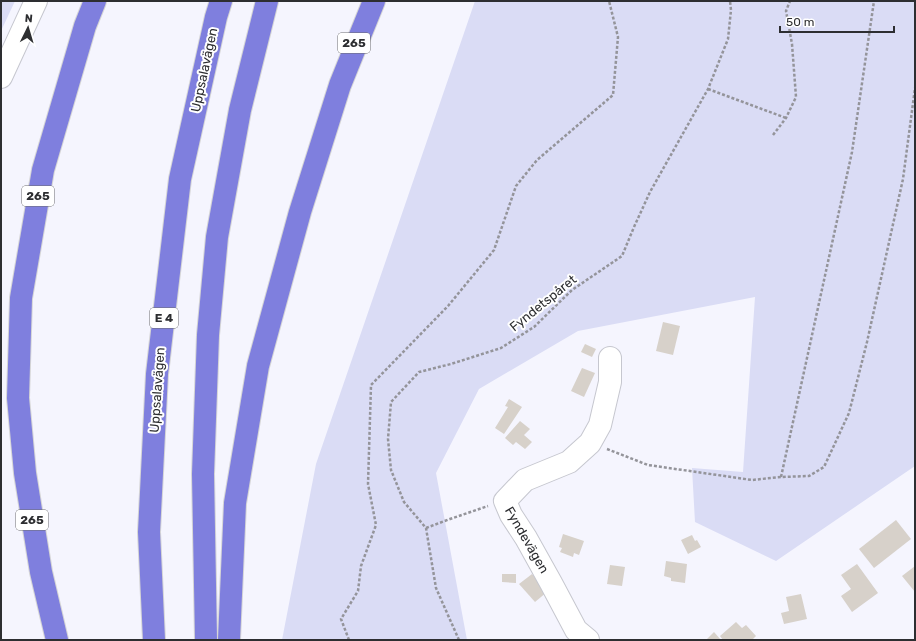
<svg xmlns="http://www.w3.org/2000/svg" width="916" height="641" font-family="Rubik,sans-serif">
<rect width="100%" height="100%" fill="#f5f5fe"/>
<g fill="#dadcf5">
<polygon points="1,1 15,1 1,31"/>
<polygon points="475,1 915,1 915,466 776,561 695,522 692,468 743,472 755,297 578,331 479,389 436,473 467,640 282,640 316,464"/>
</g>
<g fill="#d7d1ca">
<polygon points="663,322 680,326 673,355 656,351"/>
<polygon points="585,344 596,349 592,357 581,352"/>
<polygon points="582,368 595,373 584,397 571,391"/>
<polygon points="509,399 522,407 504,434 495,428 508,407 505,406"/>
<polygon points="520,421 530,429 524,435 532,442 525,449 516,442 513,445 505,438"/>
<polygon points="896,520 911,539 874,568 859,549"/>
<polygon points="563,534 584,541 579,555 574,553 573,557 560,552 562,548 559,547"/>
<polygon points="692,535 695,541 697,540 701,547 688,554 681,540"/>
<polygon points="666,561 687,564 685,583 671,581 671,578 664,576"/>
<polygon points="857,564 878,593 852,612 841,596 851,589 841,575"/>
<polygon points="610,565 625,567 622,586 607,584"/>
<polygon points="915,566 915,592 902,576"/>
<polygon points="502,574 516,574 516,583 502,582"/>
<polygon points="532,574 547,592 535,602 519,584"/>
<polygon points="801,594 807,619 784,624 781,613 789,611 786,597"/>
<polygon points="736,622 742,628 746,625 756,636 752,640 723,640 720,636"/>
<polygon points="714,632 721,640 706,640"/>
</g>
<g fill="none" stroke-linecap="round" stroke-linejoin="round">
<g stroke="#c6c7cf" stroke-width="24">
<g id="minor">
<polyline points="1,77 36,1"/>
<polyline points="588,640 576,630 551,583 526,538 511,515 505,501 525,480 569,462 590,443 600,425 610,382 610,358"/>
</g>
</g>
<g stroke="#d5d5d6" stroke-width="24">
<g id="highway">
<polyline points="57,640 41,572 25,473 18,398 21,298 43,170 85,26 95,1"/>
<polyline points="154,640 149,532 157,374 180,179 216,17 221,1"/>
<polyline points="206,640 203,474 208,335 217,237 240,110 267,1"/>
<polyline points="229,640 235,503 258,366 300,212 340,85 374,1"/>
</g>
</g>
<g stroke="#94949a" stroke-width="2.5" stroke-dasharray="3 2" stroke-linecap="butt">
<polyline points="708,89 786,118"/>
<polyline points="773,135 786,118 796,97 792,44 786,11 790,1"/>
<polyline points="607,449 648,465 752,480 781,477 809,476 824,467 849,413 867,342 903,179 915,88"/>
<polyline points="781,477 852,152 874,1"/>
<polyline points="426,528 450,519 488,506"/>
<polyline points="349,640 341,619 358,591 361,566 376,525 368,484 371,385 448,306 494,250 516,186 537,160 613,95 618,37 609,1"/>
<polyline points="459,640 436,588 426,528 404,502 391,470 388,439 391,402 419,372 451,364 501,348 534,327 572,290 622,256 634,227 650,192 708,89 728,39 731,10 730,1"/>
</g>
<use href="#minor" stroke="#fff" stroke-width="22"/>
<use href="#highway" stroke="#7f7fde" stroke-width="22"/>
</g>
<g text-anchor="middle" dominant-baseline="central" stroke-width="4" stroke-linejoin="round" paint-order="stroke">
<g fill="#fff" stroke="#6c6d6f" stroke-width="1">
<rect x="338" y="33" width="32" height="20" rx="3"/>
<rect x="22" y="186" width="32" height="20" rx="3"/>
<rect x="150" y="308" width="28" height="20" rx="3"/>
<rect x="16" y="510" width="32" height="20" rx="3"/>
</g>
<g font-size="12" font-weight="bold" fill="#2d2e31">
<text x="354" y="43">265</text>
<text x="38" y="196">265</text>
<text x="164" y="318">E 4</text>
<text x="32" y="520">265</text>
</g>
<g font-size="13" fill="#2d2e31" stroke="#fff">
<text transform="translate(204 70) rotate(-78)">Uppsalavägen</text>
<text transform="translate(543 303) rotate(-39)">Fyndetspåret</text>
<text transform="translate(157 390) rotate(-86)">Uppsalavägen</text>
<text transform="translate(527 540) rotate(60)">Fyndevägen</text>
</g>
</g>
<rect width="916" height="641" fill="none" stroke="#2d2e31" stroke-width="4"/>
<g transform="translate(28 28) rotate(5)" stroke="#ffffff" stroke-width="3" paint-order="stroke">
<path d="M0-3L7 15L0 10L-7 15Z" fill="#2d2e31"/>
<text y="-6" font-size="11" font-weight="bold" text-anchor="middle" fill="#2d2e31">N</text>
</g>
<path d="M780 26v6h114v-6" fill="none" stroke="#2d2e31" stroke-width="2"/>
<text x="786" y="26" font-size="12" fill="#2d2e31" stroke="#ffffff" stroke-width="3" paint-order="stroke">50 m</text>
</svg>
